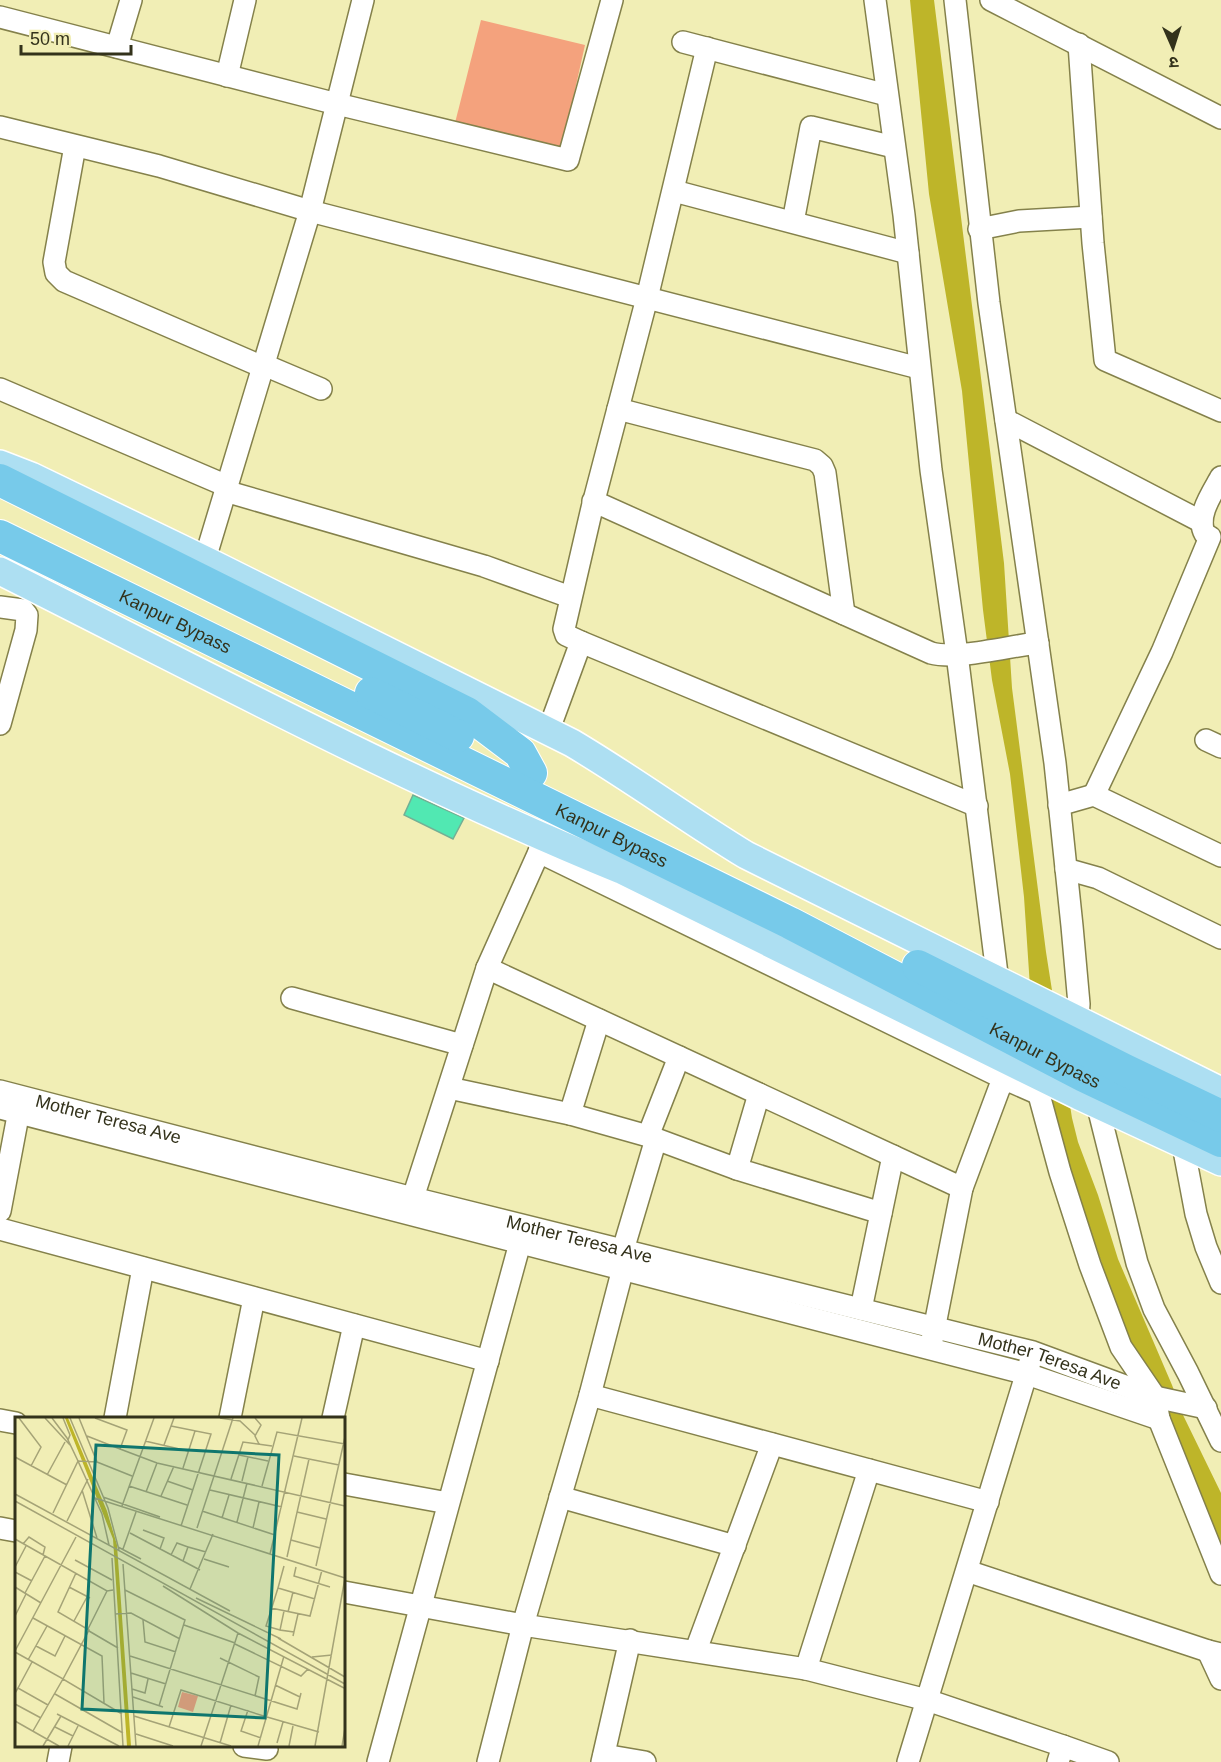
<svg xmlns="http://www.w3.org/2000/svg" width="1221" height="1762" font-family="Arial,'Noto Sans Devanagari',sans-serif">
<rect width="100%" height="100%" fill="#f1eeb5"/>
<polygon fill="#f4a27d" points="481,20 585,45 562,148 455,123"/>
<polygon fill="#beb529" points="910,0 934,0 1004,563 1012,688 1046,952 1072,1118 1078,1142 1098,1195 1118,1259 1172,1385 1183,1415 1221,1493 1221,1547 1143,1368 1123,1327 1048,1102 1030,987 1024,897 1010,774 992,680 983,610 962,391 929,194"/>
<polygon fill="#51e8b2" stroke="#73af95" stroke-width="1.5" points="413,795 464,818 453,839 404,815"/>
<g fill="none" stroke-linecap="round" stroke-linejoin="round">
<g stroke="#84814b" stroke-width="24">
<g id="minor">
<polyline points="875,0 904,215 931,470 957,654 998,982"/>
<polyline points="955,0 989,303 1055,763 1072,926 1079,1004 1078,1019"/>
<polyline points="991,0 1221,118"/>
<polyline points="0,17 337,104 568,160 612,0"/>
<polyline points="683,42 887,95"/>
<polyline points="1079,44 1093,243 1105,360 1221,411"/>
<polyline points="117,47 131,0"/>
<polyline points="707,48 647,298 592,508 564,629 566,635 581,642 977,806"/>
<polyline points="227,76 245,0"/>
<polyline points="0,127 159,166 310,211 919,368"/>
<polyline points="75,146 54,262 56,273 64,281 263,367 269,367 321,389"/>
<polyline points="674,191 908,253"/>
<polyline points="793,222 811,127 894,147"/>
<polyline points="979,229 1019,221 1091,217"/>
<polyline points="0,389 227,486"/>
<polyline points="618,409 815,460 822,466 825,473 844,614"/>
<polyline points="1006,420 1202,522"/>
<polyline points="225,491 484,566 570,597"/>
<path d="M593,501l338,152c27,7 78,-7 107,-10"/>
<path d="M1205,534c-10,-17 8,-42 16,-57"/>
<polyline points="207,561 208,549 310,211 363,0"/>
<polyline points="0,607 23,610 27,615 26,630 0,724"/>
<polyline points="548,732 581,642"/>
<polyline points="1206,740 1221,747"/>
<polyline points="1094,795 1162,652 1210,537"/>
<polyline points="1059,805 1094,795 1221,856"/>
<polyline points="539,852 1005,1079 1039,1094"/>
<polyline points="1066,869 1098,878 1221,938"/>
<polyline points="487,968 962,1188"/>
<polyline points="292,998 462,1045"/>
<polyline points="1035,1080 1060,1172 1090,1265 1121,1347 1155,1397 1159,1419 1221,1574"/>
<polyline points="449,1088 570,1114 599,1020"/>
<path id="s1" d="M0,1091l413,107 620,154 122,45 51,11"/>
<polyline points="759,1094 737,1169 881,1213"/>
<polyline points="1097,1103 1137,1263 1154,1309 1188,1373 1221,1441"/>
<polyline points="0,1108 1027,1374 1159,1419"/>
<polyline points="570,1114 648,1136 679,1057"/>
<polyline points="648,1136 737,1169"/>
<polyline points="1183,1145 1196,1214 1206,1247 1221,1283"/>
<polyline points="409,1210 487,968 539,852 542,839"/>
<polyline points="0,1211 21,1100"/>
<polyline points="0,1229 488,1361"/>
<polyline points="623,1250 656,1139"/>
<polyline points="861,1309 893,1156"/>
<polyline points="932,1340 962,1188 999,1089 1005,1079"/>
<polyline points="590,1395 988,1502"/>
<polyline points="115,1418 143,1268"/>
<polyline points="230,1418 254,1298"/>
<polyline points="333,1418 354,1325"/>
<polyline points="0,1420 16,1423"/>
<polyline points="344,1484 448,1503"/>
<polyline points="560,1497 735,1546"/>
<polyline points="0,1528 16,1531"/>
<polyline points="967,1571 1208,1651"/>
<polyline points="344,1592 523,1625 806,1669 927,1700 1063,1746"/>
<polyline points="696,1650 772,1444"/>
<polyline points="1221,1654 1208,1651 1221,1679"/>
<polyline points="806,1669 869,1470"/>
<polyline points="244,1746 267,1749"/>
<polyline points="604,1755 645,1762"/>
<polyline points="58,1762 61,1746"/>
<polyline points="378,1762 520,1243"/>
<polyline points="488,1762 523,1625 590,1395 626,1257"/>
<polyline points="602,1762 630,1640"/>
<polyline points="908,1762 1030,1362"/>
<polyline points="1058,1762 1063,1746 1108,1762"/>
</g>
</g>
<g stroke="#fff" stroke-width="30">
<g id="major">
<path d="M0,464l31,12 176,85 365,182c59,35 115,76 174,112l475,236"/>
<path d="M0,571c205,103 409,212 621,299l458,226 142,66"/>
</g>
</g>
<g stroke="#fff" stroke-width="34">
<g id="highway">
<polyline points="0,480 467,713 520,753 531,773"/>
<path id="s2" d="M0,536l790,387 294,153 137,65"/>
<polyline points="371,693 458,736"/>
<polyline points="918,966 1125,1070 1221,1116"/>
</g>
</g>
<use href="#minor" stroke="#fff" stroke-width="21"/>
<use href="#major" stroke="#addff2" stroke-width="27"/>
<use href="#highway" stroke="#77caea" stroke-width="32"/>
</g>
<g text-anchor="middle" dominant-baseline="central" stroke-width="5" stroke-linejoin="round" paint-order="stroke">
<g font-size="18" fill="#33321b" stroke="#f1eeb5">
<text stroke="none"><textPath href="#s2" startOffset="195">Kanpur Bypass</textPath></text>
<text stroke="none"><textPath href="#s2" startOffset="681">Kanpur Bypass</textPath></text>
<text stroke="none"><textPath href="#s2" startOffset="1167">Kanpur Bypass</textPath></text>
<text stroke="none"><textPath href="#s1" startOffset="112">Mother Teresa Ave</textPath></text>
<text stroke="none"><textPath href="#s1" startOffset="598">Mother Teresa Ave</textPath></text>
<text stroke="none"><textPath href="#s1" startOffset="1084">Mother Teresa Ave</textPath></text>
</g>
</g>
<g transform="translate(15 1417)">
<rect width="330" height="330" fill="#f1eeb5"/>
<path d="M167,275l16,4 -5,16 -15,-5z" fill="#f4a27d"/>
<path d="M50,1h3l39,93 10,34 14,201h-4l-14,-207z" fill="#beb529"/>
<path fill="none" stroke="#a5a377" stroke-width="1.5" d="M4,1l22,29 -10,19M30,1l25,27M37,1l15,20 11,23 -25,52M48,1l7,17 -2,5M55,1l38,90 11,42M64,1l18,44 -19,-1 24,53 7,31M205,1l20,3 15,14M240,1l6,7 -6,11 4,8M156,9l40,8 -30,92M72,19l33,13 7,-19 -32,-12M130,24l43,10M149,28l10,-27M105,32l37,14 188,43M224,38l29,6M279,39l45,9M0,40l52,28M82,45l35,14M168,51l12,-37M32,58l18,-33M216,62l12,-37 29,4M152,64l26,9M227,64l6,-24M114,69l58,19M247,69l15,-54 68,12M67,73l15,48M195,73l72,17M131,75l11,-29M0,77l215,117M146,79l13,-30M88,80l57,20M80,81l250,80M0,84l330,183M107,89l32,-88M187,94l73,24M282,95l29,7M207,101l7,-23M52,104l21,-42M222,105l10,-39M182,111l36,-110M238,111l6,-26M128,113l21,8 -4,11M115,116l70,37M0,122l92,52 6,-1M276,123l29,8M8,127l6,-7 16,10 -2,8M103,130l23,12M108,132l13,-37M255,137l32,-136M156,138l6,-12 11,4M272,140l22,-98M97,141l11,188M189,142l25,8M60,143l37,20M168,144l5,-14 18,5M108,147l13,182M301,149l29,-129M0,150l11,-21M281,150l-2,9 36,11M0,155l17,9M148,169l75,47 106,55M0,170l26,16M54,170l21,11M263,171l6,-22M175,172l23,-55M110,173l60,30 -26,86M10,176l20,-37M181,181l85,41M256,191l39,8 12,-46M269,194l-4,19 14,2M273,195l5,-20M100,197l16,-1 49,26M0,199l11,-22M18,201l69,38 2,47M128,203l2,22 31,10M59,204l13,-24M169,208l51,18M73,212l19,-38M265,213l-14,-4 12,-38 37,11M74,214l29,17M278,219l5,-22M263,221l67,39M220,227l66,32 7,-7M21,229l19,10 10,-20M0,234l61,-114M0,235l48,27 26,-49 -31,-18 18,-39M115,239l167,53 4,-16M297,240l20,-2M205,241l39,19 -4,19M13,243l19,-34M116,256l35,11M260,268l25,12M3,271l14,-26M117,272l13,4 3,-14M0,276l3,-5 30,17M40,277l68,39M118,280l30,10M0,287l26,14M233,293l-7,21 20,7M42,297l62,32M119,299l97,30M252,300l52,15M0,304l44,25M40,310l18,9M154,310l12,-37 86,27M18,314l30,-52 59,35M121,317l37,12M205,326l11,-38M262,326l6,-21M28,329l18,-30M53,329l10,-20M186,329l37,-113M243,329l26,-90M274,329l4,-20M300,329l30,-168M327,329l3,-18"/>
<path fill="#0f766e" fill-opacity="0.15" stroke="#0f766e" stroke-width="3" d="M81,28l183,10 -14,263 -183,-9z"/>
<rect width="330" height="330" fill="none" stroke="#33321b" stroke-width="3"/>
</g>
<g transform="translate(1173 48) rotate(177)" stroke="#f1eeb5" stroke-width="4.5" paint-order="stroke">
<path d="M0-4.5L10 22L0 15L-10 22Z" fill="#33321b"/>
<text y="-9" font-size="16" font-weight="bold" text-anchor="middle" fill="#33321b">उ</text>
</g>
<path d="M21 45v9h110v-9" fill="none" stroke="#33321b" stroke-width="3"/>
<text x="30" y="45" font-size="18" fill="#33321b" stroke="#f1eeb5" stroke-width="4.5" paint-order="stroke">50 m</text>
</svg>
